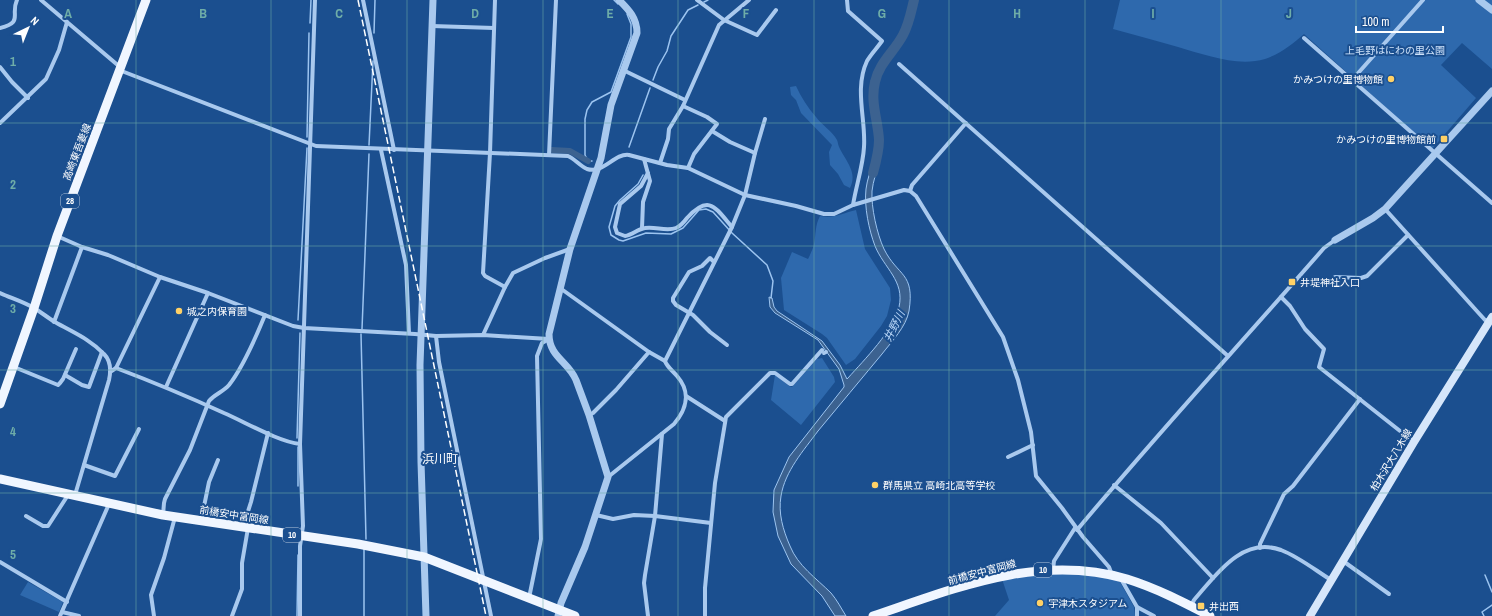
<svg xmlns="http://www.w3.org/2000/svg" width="1492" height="616" font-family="'Archivo Narrow','Noto Sans JP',sans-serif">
<rect width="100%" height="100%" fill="#1b4f8f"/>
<g fill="#2e69ad">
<path d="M1120,0h372v69l-30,-26 -21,22 35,33 -44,51 -128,-115c-11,10 -24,20 -39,25 -28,8 -59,-4 -87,-12 -21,-6 -43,-12 -65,-18z"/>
<path d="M796,86c5,11 12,22 20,31 5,7 17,15 21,23 1,2 1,6 3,9 6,12 18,24 10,39l-6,-3 -6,-11 -8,-9 -1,-13 3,-7 -31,-32 -5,-13 -5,-5 -1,-8z"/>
<path d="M856,210l9,39 25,39 1,12 -4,16 -6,10 -26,33 -9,6 -19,-27 -5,-4 -38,-24 -3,-32 11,-26 16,7c2,-4 5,-10 6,-15 2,-10 1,-19 6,-28 14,3 23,-3 36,-6z"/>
<polygon points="822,358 834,377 835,382 801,425 771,400 775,375 789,386 792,387 817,359"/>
<polygon points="1031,573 1090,574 1116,580 1120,582 1134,607 1135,616 995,616 1009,600 1002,579"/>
<polygon points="28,582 63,602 59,612 20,595"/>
</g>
<path fill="#3c6290" stroke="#9cc4f0" d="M874,160l5,1c-2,10 -6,20 -7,30 -1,16 5,43 12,58 14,28 31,23 25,62 -3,16 -17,30 -27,43 -21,26 -43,51 -64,77 -14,19 -33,40 -37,65 -3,17 2,34 9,50 8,20 26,32 41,47 6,7 10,15 15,23h-11l-13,-20 -31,-32 -13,-28 -5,-24 1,-22 15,-33 55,-70v-2l-5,-16 -21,-29 -43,-27 -5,-6 -1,-10 3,1 2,9 3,4 45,30 18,24 7,14 1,-1c16,-18 46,-48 51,-71 6,-26 -15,-39 -24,-61 -6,-16 -11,-39 -9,-57 1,-9 5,-20 8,-29z"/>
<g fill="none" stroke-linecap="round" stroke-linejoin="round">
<g stroke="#9cc4f0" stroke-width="1.5">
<polyline points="614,0 618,4"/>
<polyline points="704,2 708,0"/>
<polyline points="310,23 311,0"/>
<polyline points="374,33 375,0"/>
<polyline points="653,80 658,67 667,51 671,36 688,10 698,5"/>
<polyline points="307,137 309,33"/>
<polyline points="369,145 373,61"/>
<polyline points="629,147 650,88"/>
<polyline points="592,161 588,161 585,155 585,119 587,110 592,102 611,92 631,37 631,24 627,14"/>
<polyline points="643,175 638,184 620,200 615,206 609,227 611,235 619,240 623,241 646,233 671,234 683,228 699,210 706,209 713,212 732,233 767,265 773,281 771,298"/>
<polyline points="298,320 307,148"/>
<polyline points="362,329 369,154"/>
<polyline points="361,334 366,539"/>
<polyline points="297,438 300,333"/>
<polyline points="298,447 298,486"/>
<polyline points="364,549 364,616"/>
<polyline points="1485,575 1492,592"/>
<polyline points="297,616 298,555"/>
<polyline points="1484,616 1482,612 1492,605"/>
</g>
<polyline stroke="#3c6290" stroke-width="6" points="552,150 570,151 588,161"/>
<path stroke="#3c6290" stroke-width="10" d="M873,173c3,-11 6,-22 6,-33 -1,-20 -9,-38 -4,-58 4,-19 19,-30 28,-47 6,-11 8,-23 11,-35"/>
<g stroke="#a9c9ee" stroke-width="4">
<polyline points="41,0 120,67"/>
<polyline points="363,0 394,150"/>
<polyline points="495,0 490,153 483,273 485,276 505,287"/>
<polyline points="697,0 724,20 757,35 776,10"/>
<path d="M847,0l1,11 34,30c-5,7 -11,13 -15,20 -13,28 -1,58 -3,86 -1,19 -8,39 -11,58"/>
<polyline points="432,26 494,28"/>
<path d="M0,28c24,-6 10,-13 17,-28"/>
<polyline points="1304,38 1492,203"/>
<polyline points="899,64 1228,356"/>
<polyline points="0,67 12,82 28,98"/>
<path d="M119,70l197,76 252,10c7,3 12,10 19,13 17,5 27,-16 42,-14l38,10 21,3 57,27 51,11 28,8h10l19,-9 51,-15 6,1 6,5 87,141 15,43 13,52 5,44 26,32 21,29 26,30 3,8"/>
<polyline points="623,70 685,100"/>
<polyline points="1352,80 1423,0"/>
<polyline points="683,106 707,117 717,124 694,154 688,168"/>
<polyline points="0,123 46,79 59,50 67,22"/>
<polyline points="712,131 730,142 755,153"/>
<polyline points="381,150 406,265 409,333"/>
<polyline points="549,155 556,0"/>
<polyline points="660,163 668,139 669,129 683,106 719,25 749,0"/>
<path d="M648,173l-7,13 -21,18 -5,23 2,6 8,3c7,-1 13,-7 20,-8 10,-2 21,4 31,0 5,-2 8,-6 11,-10 22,-24 28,-11 45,9"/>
<polyline points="910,191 912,185 966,123"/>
<polyline points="1385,209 1475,309 1485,320 1490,321"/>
<polyline points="642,228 643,202 650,181 644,159"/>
<polyline points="57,236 82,247 108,255 160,277 208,293 293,326 304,328 415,334 436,336 483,335 549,339"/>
<polyline points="714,262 710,258 702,266 689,272 673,298 673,301 676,305 693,315 710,332 727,345"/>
<polyline points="1335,277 1361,278 1367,276 1408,235"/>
<polyline points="560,288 649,352 665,361"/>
<path d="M0,293c11,5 24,9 34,15 7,4 14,10 21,14 17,10 35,17 49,32 7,7 7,17 5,26l-34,115"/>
<polyline points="1281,297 1290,306 1305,329 1324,349 1319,367 1414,442"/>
<polyline points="54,322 82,247"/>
<polyline points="483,335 505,287 513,273 545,258 570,249"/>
<polyline points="436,336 439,362 491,616"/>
<polyline points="824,353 826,352"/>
<polyline points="14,367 58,385 60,383 63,379 76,349"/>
<path d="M116,368c37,14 73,29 108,45 21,9 55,29 76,31"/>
<polyline points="110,372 116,368 160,277"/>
<polyline points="65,375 82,385 89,387 102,352"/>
<polyline points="166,387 208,293"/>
<polyline points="686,396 725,421"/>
<polyline points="589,415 593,413 616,390 649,352"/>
<polyline points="1008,457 1033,445"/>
<polyline points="84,465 115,476 139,429"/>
<path d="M608,477l66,-53c13,-15 17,-32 3,-48 -4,-5 -10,-9 -12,-15l67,-134 13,-32 10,-42 10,-34"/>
<polyline points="1114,485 1161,523 1213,578"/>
<path d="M163,515l1,-12 1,-4 25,-49 19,-49c6,-7 14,-9 20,-16 14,-18 27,-48 36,-70"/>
<polyline points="596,515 613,519 634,515 655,516 711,523"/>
<polyline points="26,516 43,526 48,526 68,495"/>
<polyline points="201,521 209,482 218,460"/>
<polyline points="243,527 251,502 268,433"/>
<path d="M1077,530c80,-96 165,-188 247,-282l11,-8"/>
<polyline points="1260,548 1260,544 1284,494 1293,486 1360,399"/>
<polyline points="1343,561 1389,594"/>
<polyline points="0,562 67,602"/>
<polyline points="1053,570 1054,561 1075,528"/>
<polyline points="1121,579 1137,607 1137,616"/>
<polyline points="529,598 541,539 537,356 542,343 549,339"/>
<path d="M1191,606l3,-6c22,-25 48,-64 87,-50 18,7 34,20 50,30"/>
<polyline points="1137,607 1154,616"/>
<polyline points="62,612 79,616"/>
<polyline points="60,616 109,504"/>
<polyline points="154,616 151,595 164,558 175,517"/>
<polyline points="232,616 242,589 242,563 248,528"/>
<polyline points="300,616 300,546 303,526 300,444 315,0"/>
<polyline points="648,616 644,583 645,575 655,516 662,434"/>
<polyline points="705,616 705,588 715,483 726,417 770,373 775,373 790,384 792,384 822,350"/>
</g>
<g stroke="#a9c9ee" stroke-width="7">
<polyline points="1479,0 1492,10"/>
<polyline points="1335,240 1373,218 1385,209 1492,91"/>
<polyline points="426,616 421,462 420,365 433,0"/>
<path d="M558,616l3,-13 24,-56 23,-70 -19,-62 -13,-35c-8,-19 -27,-23 -27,-46l21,-85 31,-91 10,-53 26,-72c0,-15 -8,-23 -18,-33"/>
</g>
<polyline stroke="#d6e6fa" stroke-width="8" points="1310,616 1414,442 1492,317"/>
<g stroke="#f0f6ff" stroke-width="9">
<polyline points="0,404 34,308 57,236 146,0"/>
<polyline points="0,479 163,515 358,544 424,557 575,616"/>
<path d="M873,616c83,-28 166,-63 254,-37 29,9 56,23 83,37"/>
</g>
<polyline stroke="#fff" stroke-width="1.5" stroke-dasharray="7 3" stroke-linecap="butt" points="358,0 486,616"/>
</g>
<path fill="none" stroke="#6fada8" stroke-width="1" stroke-opacity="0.55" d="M136,0v616M271,0v616M407,0v616M543,0v616M678,0v616M814,0v616M949,0v616M1085,0v616M1221,0v616M1356,0v616M0,123h1492M0,246h1492M0,370h1492M0,493h1492"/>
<g fill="#ffd166" stroke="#1b4f8f" stroke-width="1.5">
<circle cx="1391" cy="79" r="4"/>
<rect x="1440" y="135" width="8" height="8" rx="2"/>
<rect x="1288" y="278" width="8" height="8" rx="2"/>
<circle cx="179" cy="311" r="4"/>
<circle cx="875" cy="485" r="4"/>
<circle cx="1040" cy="603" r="4"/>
<rect x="1197" y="602" width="8" height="8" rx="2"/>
</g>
<g text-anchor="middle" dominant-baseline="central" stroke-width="4" stroke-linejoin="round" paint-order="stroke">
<g fill="#1b4f8f" stroke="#bbcadd" stroke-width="1">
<rect x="61" y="194" width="18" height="14" rx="3"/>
<rect x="283" y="528" width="18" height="14" rx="3"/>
<rect x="1034" y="563" width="18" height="14" rx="3"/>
</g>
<g font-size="9" font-weight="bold" fill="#fff">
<text x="70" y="201">28</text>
<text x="292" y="535">10</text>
<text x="1043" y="570">10</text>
</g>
<g font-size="10" fill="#cfe3fa" stroke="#1b4f8f">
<text x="1395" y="50">上毛野はにわの里公園</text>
</g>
<g font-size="10" fill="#fff" stroke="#1b4f8f" text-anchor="start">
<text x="1383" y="79" text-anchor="end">かみつけの里博物館</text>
<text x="1436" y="139" text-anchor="end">かみつけの里博物館前</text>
<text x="1300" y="282">井堤神社入口</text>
<text x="187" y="311">城之内保育園</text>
<text x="883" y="485">群馬県立 高崎北高等学校</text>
<text x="1048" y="603">宇津木スタジアム</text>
<text x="1209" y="606">井出西</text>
</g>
<g font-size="10" fill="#fff" stroke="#1b4f8f">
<text transform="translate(77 152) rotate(-69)">高崎東吾妻線</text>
<text transform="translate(1391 460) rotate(-59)">柏木沢大八木線</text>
<text transform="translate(234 515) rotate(9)">前橋安中富岡線</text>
<text transform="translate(982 572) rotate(-15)">前橋安中富岡線</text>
</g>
<g font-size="11" font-style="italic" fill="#b5d3f5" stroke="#1b4f8f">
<text transform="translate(894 326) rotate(-63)">井野川</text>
</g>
<g font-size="12" fill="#fff" stroke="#1b4f8f">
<text x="440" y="459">浜川町</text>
</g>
</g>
<g font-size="13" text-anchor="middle" font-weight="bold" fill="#6fada8" stroke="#1b4f8f" stroke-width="4" stroke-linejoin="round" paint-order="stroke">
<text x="68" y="18">A</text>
<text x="203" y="18">B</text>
<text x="339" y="18">C</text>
<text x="475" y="18">D</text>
<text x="610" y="18">E</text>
<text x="746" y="18">F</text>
<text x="882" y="18">G</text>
<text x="1017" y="18">H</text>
<text x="1153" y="18">I</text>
<text x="1289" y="18">J</text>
<text x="13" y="66">1</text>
<text x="13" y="189">2</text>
<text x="13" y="313">3</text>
<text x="13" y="436">4</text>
<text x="13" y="559">5</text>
</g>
<g transform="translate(28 28) rotate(43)" stroke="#1b4f8f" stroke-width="3" paint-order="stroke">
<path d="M0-3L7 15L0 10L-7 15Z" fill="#ffffff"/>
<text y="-6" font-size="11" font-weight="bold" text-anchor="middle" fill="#ffffff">N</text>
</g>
<path d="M1356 26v6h87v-6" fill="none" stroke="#ffffff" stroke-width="2"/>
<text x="1362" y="26" font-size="12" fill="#ffffff" stroke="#1b4f8f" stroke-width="3" paint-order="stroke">100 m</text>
</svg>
